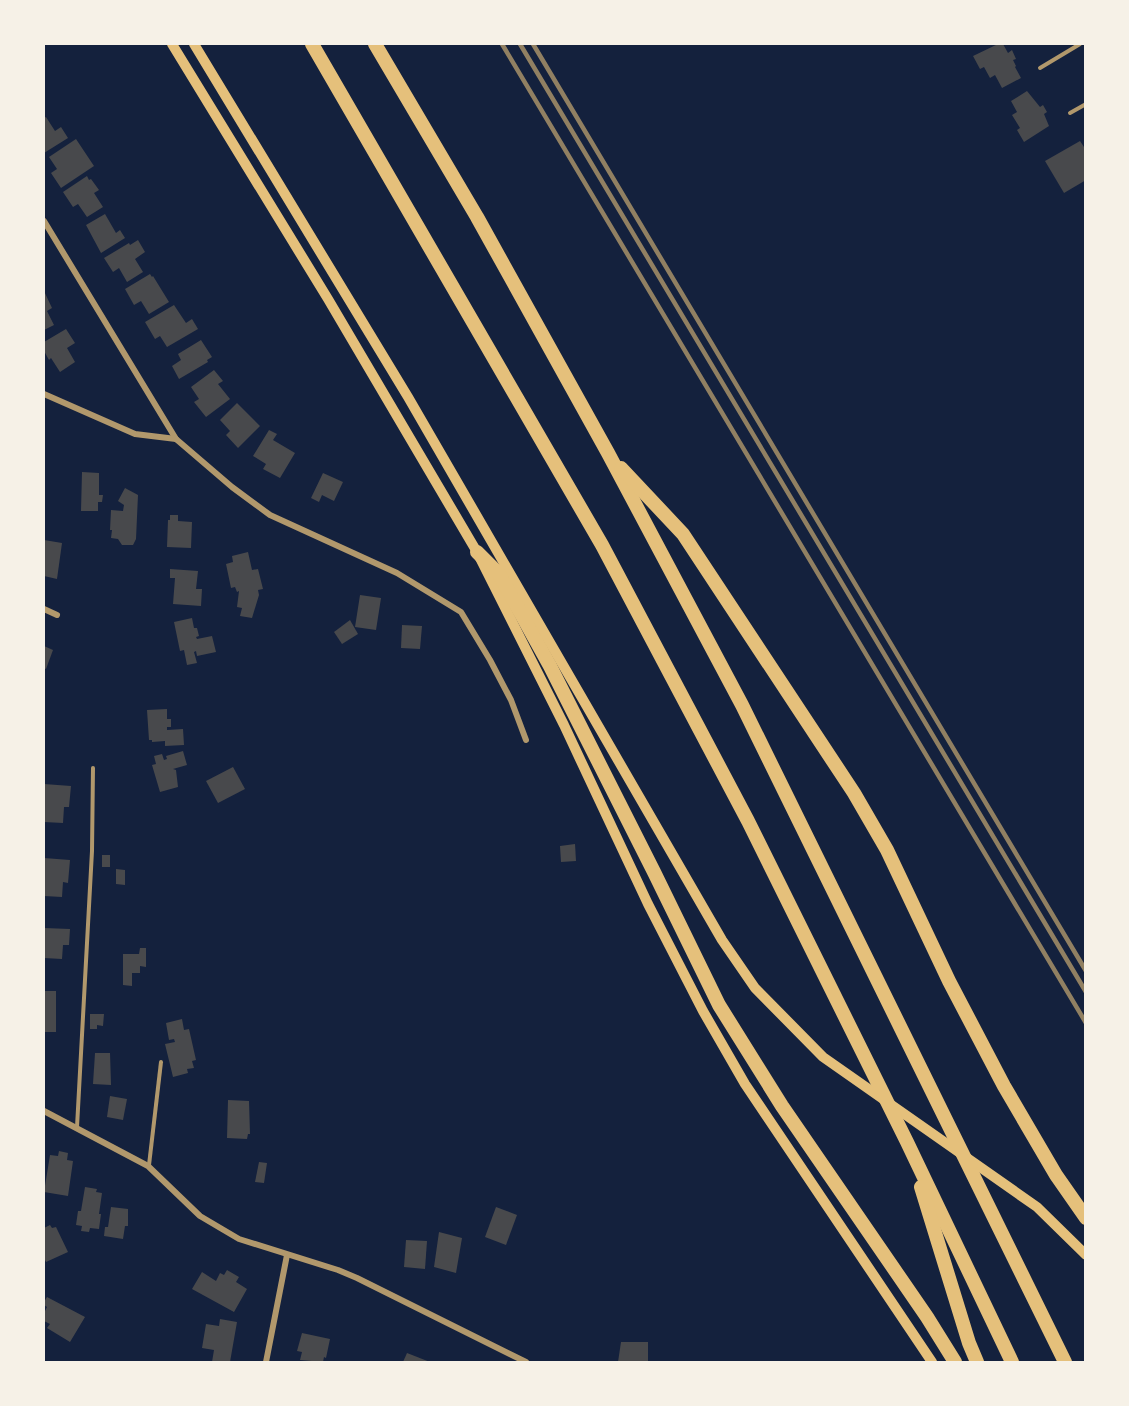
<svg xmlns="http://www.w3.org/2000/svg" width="1129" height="1406" font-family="Figtree,sans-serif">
<rect width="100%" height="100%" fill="#14213d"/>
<g fill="#48494c">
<polygon points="998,44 1003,44 1008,53 1012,50 1016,59 1013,60 1016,66 1015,67 1021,78 1002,88 995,75 990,78 984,67 980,69 973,56"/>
<polygon points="1027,91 1040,107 1043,105 1047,112 1044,114 1049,126 1024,142 1017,130 1020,128 1012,115 1017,112 1011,101"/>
<polygon points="46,117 55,131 61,127 68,138 44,153 44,118"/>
<polygon points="76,139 94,166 61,188 51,173 57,169 49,157"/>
<polygon points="1080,141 1086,150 1086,180 1064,193 1045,161"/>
<polygon points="87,176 89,180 91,179 99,190 94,193 103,207 87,217 78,204 73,207 63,192"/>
<polygon points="105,214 116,233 120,230 125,238 101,253 86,225"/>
<polygon points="138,240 145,252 135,259 143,272 127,282 119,268 113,272 104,258 129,243 130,245"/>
<polygon points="150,274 152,277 153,276 169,302 149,314 141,301 134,305 125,289"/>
<polygon points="44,291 52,308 47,311 54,325 44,330"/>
<polygon points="174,305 186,323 192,319 198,329 167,347 160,336 155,339 145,322"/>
<polygon points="66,329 75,343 67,348 75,362 60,372 51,358 49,360 44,351 44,342"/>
<polygon points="201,340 212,357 207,360 208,362 179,379 172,366 181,360 178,354"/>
<polygon points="214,370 223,381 218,384 230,399 206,417 194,402 199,399 191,387"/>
<polygon points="237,403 260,426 238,448 226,435 230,431 220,420"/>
<polygon points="269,430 277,434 273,440 295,453 280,478 263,469 266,464 253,456"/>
<polygon points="82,472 99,473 99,495 103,495 102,502 98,502 98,511 81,511"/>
<polygon points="323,473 343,482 334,501 322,495 319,502 311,498"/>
<polygon points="125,488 138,495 136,539 133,545 122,545 118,539 111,538 112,530 110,530 111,510 123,511 124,505 118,501"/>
<polygon points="170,515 178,515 178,521 192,522 191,548 167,547 168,520 170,520"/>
<polygon points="44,540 62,543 57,579 44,576"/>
<polygon points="248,552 252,570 258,569 263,589 258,590 259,595 252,618 240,616 242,608 237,607 239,591 237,592 235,587 231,588 226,564 233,562 232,556"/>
<polygon points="170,569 198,571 196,589 202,589 201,606 173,604 175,578 170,578"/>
<polygon points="360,595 381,598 376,630 355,627"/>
<polygon points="192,618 194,628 197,628 199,636 196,637 197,639 212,636 216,652 197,656 196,651 194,652 197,663 187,665 184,650 180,651 174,622"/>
<polygon points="350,620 358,634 342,644 334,632"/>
<polygon points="402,625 422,626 420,649 401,648"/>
<polygon points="44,646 53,650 46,669 44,668"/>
<polygon points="167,709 167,719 171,719 171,727 167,727 167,730 183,729 184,745 165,746 165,741 152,742 152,740 149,740 147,710"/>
<polygon points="183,751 187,765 173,769 176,770 178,787 160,792 152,765 156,764 154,756 162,754 164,760 167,759 166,756"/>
<polygon points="233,767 245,789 218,803 206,781"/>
<polygon points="44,784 71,786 69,807 64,807 63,823 44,822"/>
<polygon points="575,844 576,861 561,862 560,846"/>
<rect x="102" y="855" width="8" height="12"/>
<polygon points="44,858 70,860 68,883 63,882 62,897 44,896"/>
<polygon points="116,869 125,870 125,885 116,884"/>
<polygon points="44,928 70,929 69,945 63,945 62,959 44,958"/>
<polygon points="140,948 146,948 146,967 140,966 140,973 132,973 132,986 123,985 123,954 139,954"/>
<rect x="44" y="991" width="12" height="41"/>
<polygon points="90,1014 104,1014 103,1026 97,1025 97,1029 90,1029"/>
<polygon points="182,1019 184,1030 189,1029 196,1060 192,1061 194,1068 187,1069 188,1073 173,1077 165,1044 175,1042 174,1039 169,1040 166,1023"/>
<polygon points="95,1053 110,1053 111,1085 93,1084"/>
<polygon points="110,1096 127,1099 123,1120 107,1117"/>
<polygon points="228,1100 249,1101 250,1134 248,1134 247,1139 227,1138"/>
<polygon points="59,1151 68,1153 67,1160 73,1161 68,1196 44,1192 50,1155 58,1156"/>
<polygon points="259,1162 267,1163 264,1183 255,1182"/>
<polygon points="85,1187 97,1189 96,1192 102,1193 99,1214 101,1214 99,1229 90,1228 89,1232 81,1231 82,1226 76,1225 78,1211 81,1211"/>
<polygon points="111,1207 128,1209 128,1226 125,1226 123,1239 104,1236 105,1227 108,1227"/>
<polygon points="496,1207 517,1215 506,1245 485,1237"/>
<polygon points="50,1225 52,1228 56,1227 68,1252 46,1262 44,1258 44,1228"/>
<polygon points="439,1232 462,1238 456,1273 434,1267"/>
<polygon points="406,1240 427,1241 425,1269 404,1267"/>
<polygon points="227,1270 239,1277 236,1282 247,1289 234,1312 192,1289 202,1272 216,1281 220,1273 224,1275"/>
<polygon points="47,1297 85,1317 70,1342 47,1328 50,1324 44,1321 44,1313 47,1307 44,1305 44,1302"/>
<polygon points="220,1319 237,1322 230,1362 212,1362 214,1350 202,1348 206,1324 219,1326"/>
<polygon points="302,1333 330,1339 326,1358 324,1357 323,1362 300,1360 302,1352 297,1351"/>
<polygon points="621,1342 648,1342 648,1362 618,1362"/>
<polygon points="407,1353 430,1362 403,1362"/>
</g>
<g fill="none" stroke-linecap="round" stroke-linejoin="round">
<g stroke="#b1986c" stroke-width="4">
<polyline points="1040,68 1080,44"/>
<polyline points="1070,113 1086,104"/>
<polyline points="77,1127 92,851 93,768"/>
<polyline points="149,1165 161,1062"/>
</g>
<g stroke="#b1986c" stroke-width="6">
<polyline points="44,221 176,439"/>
<polyline points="44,394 135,434 176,439 232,487 270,515 397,573 461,612 490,660 511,700 526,740"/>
<polyline points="44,609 57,615"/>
<polyline points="44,1111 148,1166 200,1216 222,1229 239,1239 338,1270 357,1278 526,1362"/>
<polyline points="266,1362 287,1255"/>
</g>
<g stroke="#e5c07b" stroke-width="10">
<polyline points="172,44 328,299 477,552 564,725 648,904 703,1011 745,1084 932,1362"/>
<polyline points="194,44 408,397 722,940 755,988 823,1057 1037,1207 1086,1255"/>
</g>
<g stroke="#e5c07b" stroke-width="14">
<polyline points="312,44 602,545 748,821 907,1142 1012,1362"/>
<polyline points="375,44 477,217 608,453 742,705 1065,1362"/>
<polyline points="621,468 683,534 854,793 887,850 949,981 1004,1086 1056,1175 1086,1218"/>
<polyline points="477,552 499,574 550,666 654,872 719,1005 782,1106 927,1317 955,1362"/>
<polyline points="921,1187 969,1343 977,1362"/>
</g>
<g stroke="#918062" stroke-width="4.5">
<polyline points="502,44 1086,1023"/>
<polyline points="520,44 1086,992"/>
<polyline points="533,44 1086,971"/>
</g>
</g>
<rect width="1129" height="1406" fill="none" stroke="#f6f1e7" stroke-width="90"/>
</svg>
